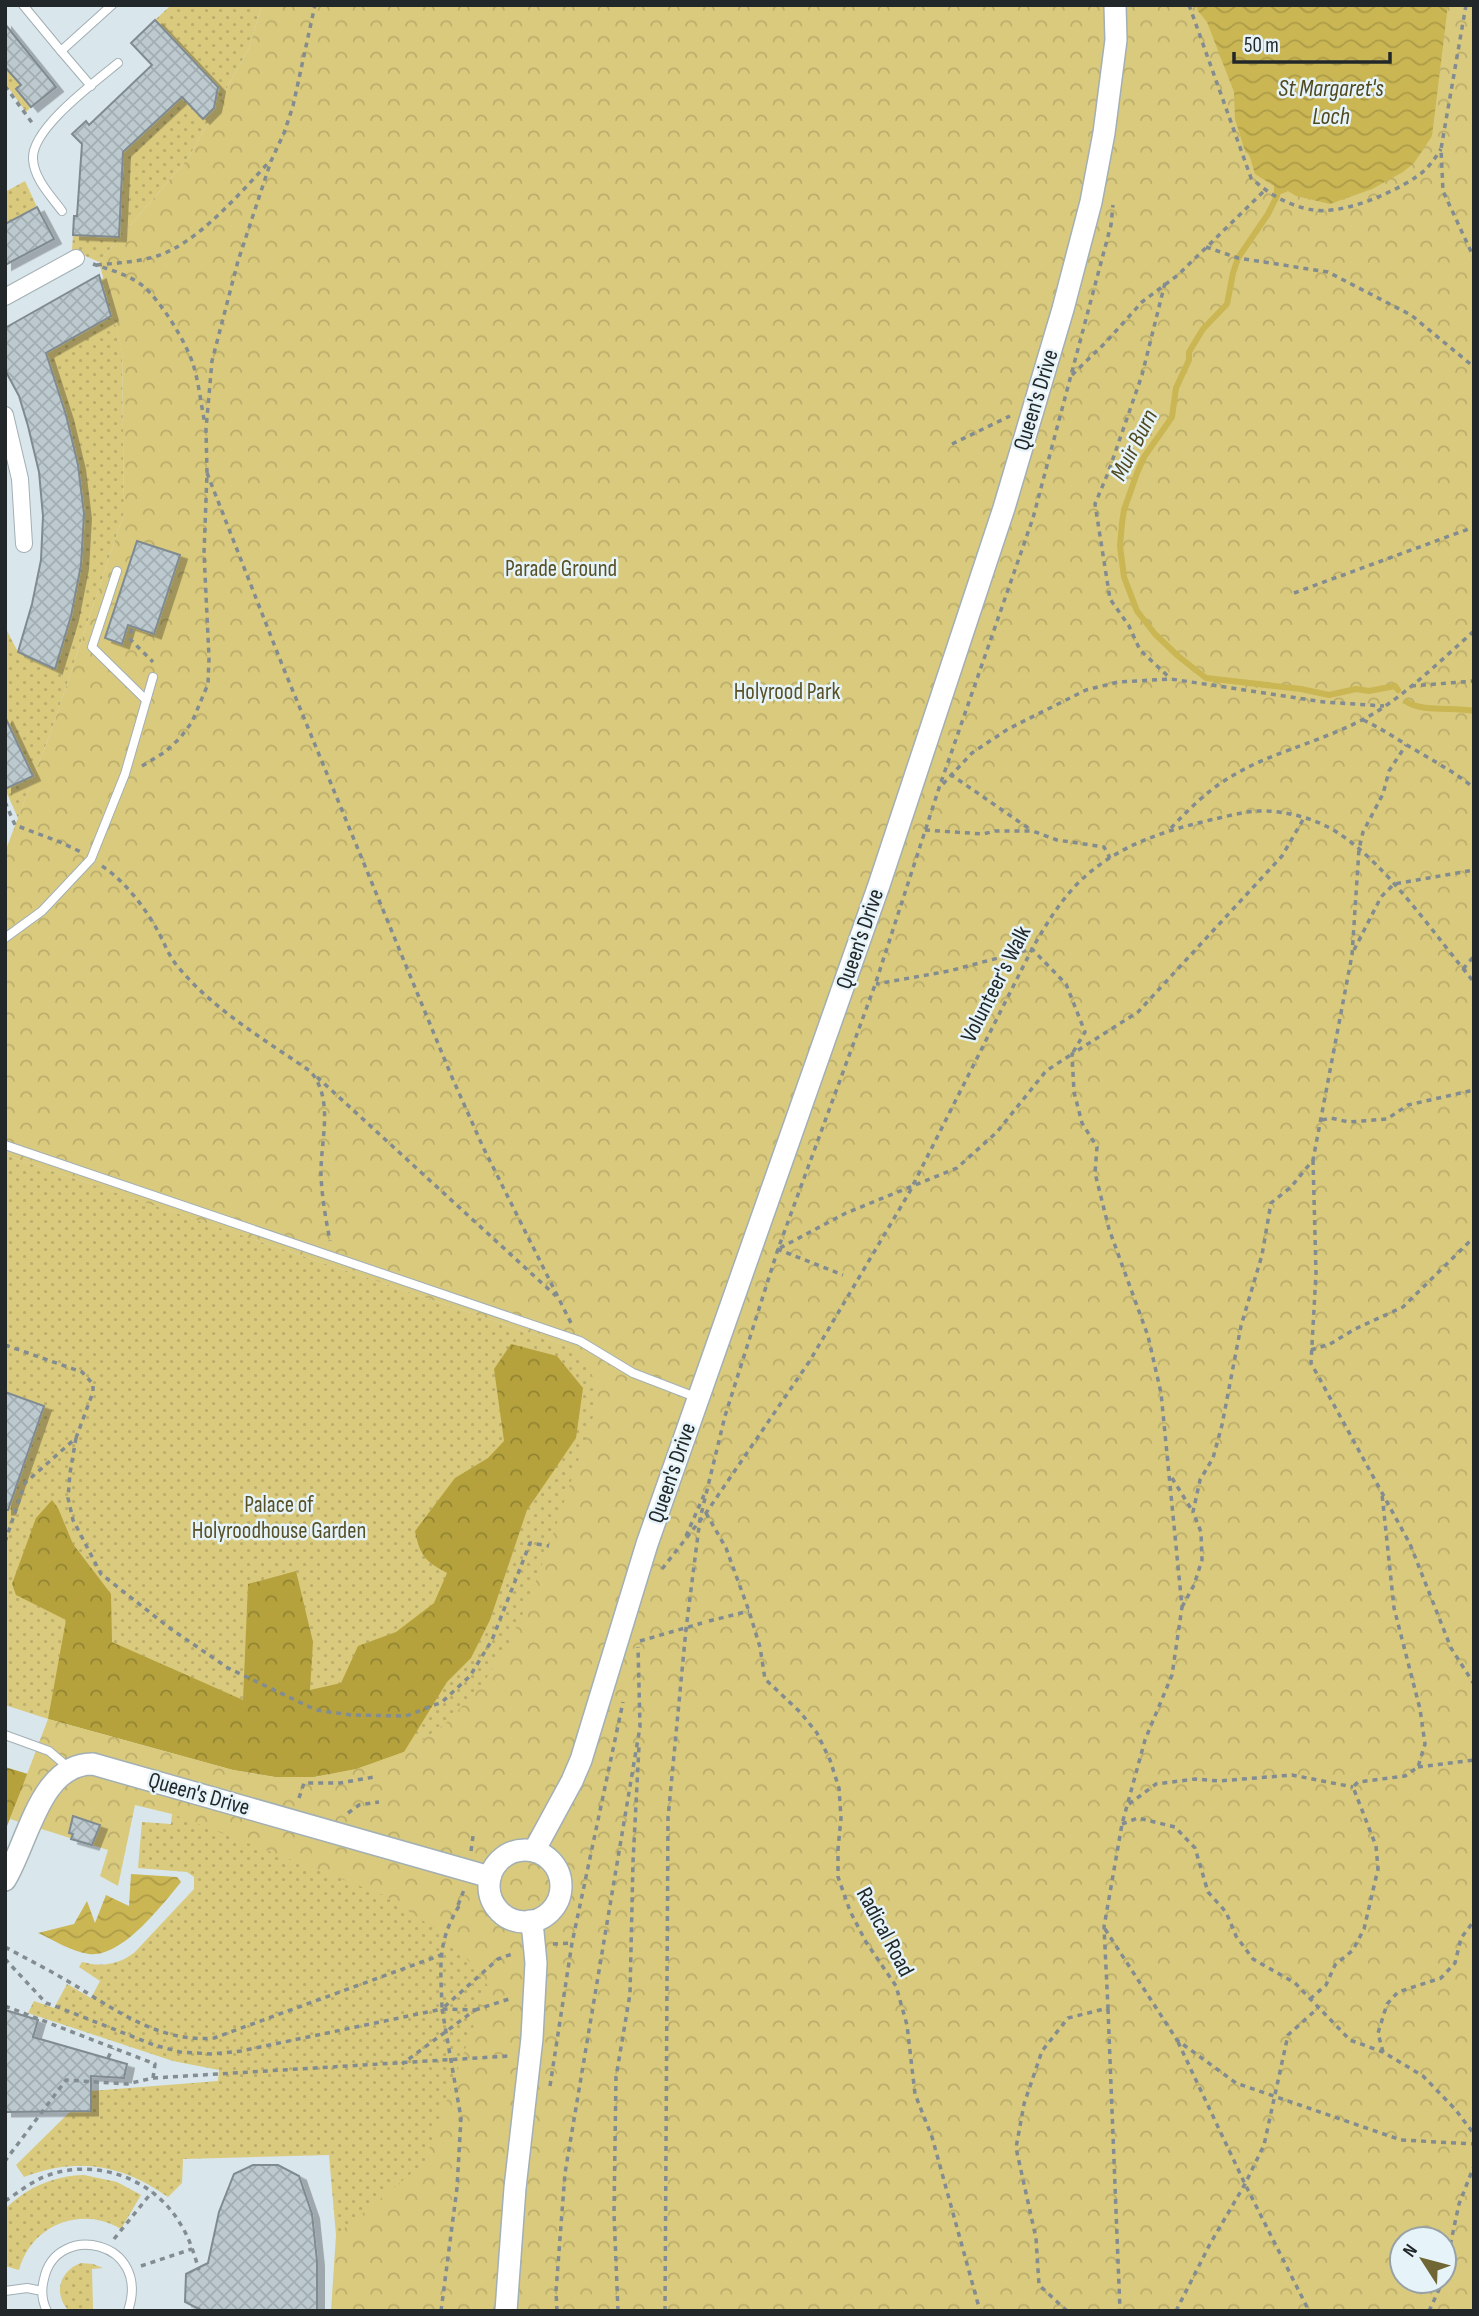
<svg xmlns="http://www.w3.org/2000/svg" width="1479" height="2316" font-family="'Sofia Sans Condensed',sans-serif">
<defs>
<pattern id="grass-dots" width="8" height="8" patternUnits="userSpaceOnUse" patternTransform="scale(1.75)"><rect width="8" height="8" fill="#daca7d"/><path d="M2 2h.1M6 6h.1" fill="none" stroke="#bbae6c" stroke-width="1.8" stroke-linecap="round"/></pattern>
<pattern id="forest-crowns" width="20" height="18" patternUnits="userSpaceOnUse" patternTransform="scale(1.75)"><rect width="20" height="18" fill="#b5a23c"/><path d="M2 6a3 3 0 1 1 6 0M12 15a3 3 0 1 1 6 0" fill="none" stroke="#938432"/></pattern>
<pattern id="park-crowns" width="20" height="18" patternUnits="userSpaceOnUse" patternTransform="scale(1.75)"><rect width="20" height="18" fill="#daca7d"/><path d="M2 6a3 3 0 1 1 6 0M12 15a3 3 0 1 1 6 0" fill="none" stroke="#bbae6c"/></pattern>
<pattern id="water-waves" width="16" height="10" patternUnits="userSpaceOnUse" patternTransform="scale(1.75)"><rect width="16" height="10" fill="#cab653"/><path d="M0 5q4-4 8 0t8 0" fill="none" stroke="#ad9c48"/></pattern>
<pattern id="building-cross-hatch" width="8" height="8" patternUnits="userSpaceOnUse" patternTransform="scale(1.75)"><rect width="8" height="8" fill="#bcc9ce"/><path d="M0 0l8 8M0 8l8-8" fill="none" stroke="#a1adb1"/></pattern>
<filter id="shadow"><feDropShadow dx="7" dy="4.5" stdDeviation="0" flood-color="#0004"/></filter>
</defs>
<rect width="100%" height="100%" fill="#d9e6ec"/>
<g fill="url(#grass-dots)">
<polygon points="168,5 262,5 249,48 189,157 99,262 72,250 73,235 119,237 123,152 182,97 201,117 207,115 214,108 211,98 220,90 155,20 169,7"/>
<polygon points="5,67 21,85 16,89 31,107 26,112 5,83"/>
<polygon points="25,181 37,207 5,224 5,192"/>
<polygon points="104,278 122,350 124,513 53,726 18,818 5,789 33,775 5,717 5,627 18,652 55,669 71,616 81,565 84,514 66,415 50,366 37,353 100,279"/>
<polygon points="5,1155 592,1354 606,1387 565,1561 481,1701 388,1769 303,1778 275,1777 233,1770 48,1719 5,1705 5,1517 44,1406 5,1392"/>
<path d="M172,1814l186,52 138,101 10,213 -170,55 -7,-80 -146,4 -1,24 -14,14c-47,-33 -90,-40 -144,-20l-8,-12 75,-74 127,-10 1,-11 -46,-9 -145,-48 6,-12 20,7 13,-24 24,14 9,-17 -21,-14 3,-5c20,5 35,3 52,-9l60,-64v-12l-7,-5 -49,-4 4,-46 29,2z"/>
<path d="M84,2175l33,7 24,13 -20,34c-40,-24 -90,-4 -102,41l-14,-4v-57c23,-22 48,-33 79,-34z"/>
<path d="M81,2263l12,1 10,4 -11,1 1,40h12l-1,2h-35c-16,-17 -10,-40 12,-48z"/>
</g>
<g fill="url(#forest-crowns)">
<path d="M511,1344l46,12 26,32 -7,50 -49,72 -37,110 -19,38 -24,24 -43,70 -47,17 -43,8h-39l-42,-7 -185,-51 18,-99 -50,-25 -4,-11 24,-66 16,-18 6,8 15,36 38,50 1,48 131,58 5,-116 48,-13 17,71 -3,48 31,-7 17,-37 38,-14 38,-29 13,-30c-22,-12 -27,-17 -32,-42l40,-53 33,-20 16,-17 -10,-72z"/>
<polygon points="5,1767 28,1774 5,1831"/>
</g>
<path fill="url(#park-crowns)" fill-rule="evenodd" d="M262,5h1212v2306h-1143l5,-76 88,-72 64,-177 -35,-45 -67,-45 -214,-82 -37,-9 -17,81 -18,-10 8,-26 -98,-31 38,-100 185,51 42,7h40l41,-8 48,-17 41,-28 33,-34 27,-39 21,-44 23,-61 46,-135c3,-27 -2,-41 -18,-62l-572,-194v-303l48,-126 71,-213 -2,-163 -23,-88 90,-105 60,-109zM1402,2239h42v42h-42z"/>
<g fill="url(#water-waves)">
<polygon points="1196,5 1448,5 1432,136 1414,163 1403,172 1372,189 1330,204 1296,196 1288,191 1277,196 1274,193 1274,186 1255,174 1250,157 1244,148 1235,119 1234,92 1207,22 1198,11"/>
<path d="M131,1874l46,3 4,5c-19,23 -59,76 -92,72 -17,-2 -35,-14 -51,-21l36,-9 13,-23 8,22 11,-28 23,11z"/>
</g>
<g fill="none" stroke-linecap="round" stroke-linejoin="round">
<g stroke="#cab653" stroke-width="6">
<polyline points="1277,196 1268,214 1238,258 1233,273 1227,304 1203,329 1189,352 1189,360 1176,388 1172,417 1144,457 1137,473 1124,510 1122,523 1120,546 1124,577 1137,611 1155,634 1178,656 1206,678 1301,689 1329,695 1356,689 1369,691 1395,686 1398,690"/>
<path d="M1407,702c15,10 46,5 67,9"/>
</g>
</g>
<g fill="url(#building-cross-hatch)" stroke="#7f8b90" stroke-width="2" filter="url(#shadow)">
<polygon points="155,20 218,87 214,108 203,119 182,97 123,152 119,237 73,235 74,216 77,216 82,144 72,134 86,121 89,125 152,65 131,43"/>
<polygon points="5,24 56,87 31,107 16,89 21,85 5,67"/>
<polygon points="37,207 54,239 5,265 5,224"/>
<polygon points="99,275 111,316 46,353 66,415 78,465 84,514 81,565 71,616 55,669 18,652 32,604 41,560 43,516 39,472 28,426 19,396 5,370 5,328"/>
<polygon points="137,541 180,555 154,634 128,625 122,644 105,638"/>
<polygon points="5,717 33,776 5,789"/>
<polygon points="5,1392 44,1406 8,1510 5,1510"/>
<polygon points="73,1816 100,1825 92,1845 71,1839 73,1834 69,1833"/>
<polygon points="5,2010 38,2020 33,2037 127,2064 124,2078 91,2076 91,2111 5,2112"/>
<polygon points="253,2165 278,2165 299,2176 312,2214 317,2261 317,2311 203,2311 185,2302 186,2274 208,2263 219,2212 234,2174"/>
</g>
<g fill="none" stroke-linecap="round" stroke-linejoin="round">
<g stroke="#a2afb4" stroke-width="10">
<g id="service">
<polyline points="23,5 61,51 112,5"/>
<polyline points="61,51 91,86"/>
<path d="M62,211c-11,-15 -28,-32 -29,-52 -2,-30 62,-77 85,-96"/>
<polyline points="117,571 92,647 146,700"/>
<polyline points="5,938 42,911 91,859 125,774 153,677"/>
<polyline points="5,1145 580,1341 633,1373 698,1398"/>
<polyline points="5,1735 49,1751 69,1768"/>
<polyline points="5,2291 27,2288 42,2291"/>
<path d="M47,2311c-5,-10 -6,-21 -3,-32 12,-58 108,-39 84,32"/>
</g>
</g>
<g stroke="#a2afb4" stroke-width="18">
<g id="minor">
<polyline points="5,297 76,258"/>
<polyline points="5,415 20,479 24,544"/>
</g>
</g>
<g stroke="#a2afb4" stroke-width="24">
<g id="tertiary">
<circle cx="525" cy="1886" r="36"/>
<polyline points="534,1851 572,1781 581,1760 647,1544 879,885 1004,508 1063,309 1091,202 1104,133 1116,40 1115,5"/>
<path d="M5,1880c23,-37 35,-117 88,-116l397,113"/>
<polyline points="506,2311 515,2188 532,2038 536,1963 533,1932 530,1921"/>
</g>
</g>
<g stroke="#838c90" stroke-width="3.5" stroke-dasharray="5 5" stroke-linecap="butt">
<path d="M1189,5l62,173c17,15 34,26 57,31 30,8 83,-15 108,-32 11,-7 18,-17 25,-28"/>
<polyline points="1466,5 1441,149 1443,191 1474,258"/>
<polyline points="5,86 33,124"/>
<polyline points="1206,247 1238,258 1328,272 1411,315 1474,367"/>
<path d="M93,264c17,6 35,10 50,22 18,15 43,56 50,78 6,19 8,41 12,60"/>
<path d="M97,265c20,-2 41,-3 60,-9 41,-13 84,-64 113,-95"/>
<polyline points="1165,283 1142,375 1108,473 1095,504 1110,599 1129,626 1140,650 1171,679"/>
<polyline points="1072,375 1106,342 1142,302 1178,275 1265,190"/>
<polyline points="952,444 1010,416"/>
<polyline points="207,473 283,667 451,1075 483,1147 571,1323"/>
<polyline points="1294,593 1474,527"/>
<polyline points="132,629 129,638 153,662"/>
<polyline points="1411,686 1474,681"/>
<path d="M1363,720c20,9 35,20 54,31 20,12 39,22 57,37"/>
<polyline points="142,766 165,752 180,738 192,722 208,684 209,658 204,553 207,473 206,429 212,361 238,261 271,161 284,133 293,106 315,5"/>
<polyline points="950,774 1031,830"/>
<polyline points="943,784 972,753 1008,729 1086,690 1118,682 1171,679 1324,702 1384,706"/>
<polyline points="5,802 15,825 60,842 81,852"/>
<path d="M1171,828c17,-18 35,-36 56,-49 41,-26 90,-36 133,-58 39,-19 81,-61 114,-90"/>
<polyline points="925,830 983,834 995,831 1033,831 1057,840 1104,847 1110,858"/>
<path d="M102,866c24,16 45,44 58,69 6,12 10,23 19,33 35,42 86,72 131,103 25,28 10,71 11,105 1,22 5,44 9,65"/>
<polyline points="1354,950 1381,897 1394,884 1474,870"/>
<polyline points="1463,969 1474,956"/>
<polyline points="317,1077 556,1296"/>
<polyline points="1322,1120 1331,1118 1349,1122 1387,1119 1408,1105 1474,1090"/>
<polyline points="1313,1160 1316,1273 1311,1363 1410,1544 1451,1648 1474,1684"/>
<polyline points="780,1248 846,1213 957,1168 997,1132 1046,1071 1072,1054 1085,1032 1066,984 1032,949 949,971 876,984"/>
<polyline points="777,1249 843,1275"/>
<polyline points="5,1345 82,1372 93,1384 93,1392 76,1438 25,1483 5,1542"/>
<polyline points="1311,1350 1330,1344 1355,1329 1403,1307 1474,1237"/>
<polyline points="76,1438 70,1473 68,1498 73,1520 101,1574 171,1629 228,1668 316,1710 351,1715 406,1716 442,1702 470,1676 492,1640 530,1543 549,1546"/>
<polyline points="1172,1478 1193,1512"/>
<polyline points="706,1513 726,1548 749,1611 760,1647 765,1679 800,1712 817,1733 830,1760 839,1788 841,1818 838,1849 838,1877 850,1911 866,1942 896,1986 907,2025 915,2094 932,2137 980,2311"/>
<polyline points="686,1536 704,1495"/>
<path d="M662,1569l44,-56 103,-151 100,-169 123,-244c16,-28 32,-55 57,-76 36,-30 76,-42 121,-53 15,-3 31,-8 47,-9 26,-1 59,7 81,22 49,31 98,104 136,149"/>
<polyline points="1182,1607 1194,1585 1202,1560 1201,1532 1193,1512 1200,1480 1213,1458 1222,1425 1241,1326 1262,1255 1271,1203 1291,1187 1313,1160 1352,955 1359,849 1363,832 1383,794 1389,771 1406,745"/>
<polyline points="709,1621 749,1611"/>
<polyline points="640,1641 702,1623"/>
<polyline points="1418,1767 1474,1760"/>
<polyline points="299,1798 304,1783 340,1783 374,1777"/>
<polyline points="1129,1804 1156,1784 1195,1779 1219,1781 1292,1775 1353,1787"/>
<polyline points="348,1813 359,1805 379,1802"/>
<polyline points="1122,1824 1138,1818 1175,1827 1195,1848 1208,1892 1226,1912 1236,1936 1253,1959 1295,1983 1350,2040 1383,2052 1423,2076 1455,2109 1474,2134"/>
<polyline points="471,1851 473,1836"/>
<polyline points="458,1905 464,1890"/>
<path d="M459,1906c-23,38 -18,61 -17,103l56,-50 17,-6"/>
<polyline points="1105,1929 1177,2040 1236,2083 1401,2140 1474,2144"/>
<polyline points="553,1944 572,1943"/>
<path d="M5,1947c24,13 48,25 71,39 42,26 86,57 138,52l227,-83"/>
<polyline points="5,1959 46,2003 55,2006 154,2045 180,2052 212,2054 241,2051 442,2009 475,2010 402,2064"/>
<polyline points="1310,1999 1326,1985 1335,1965 1353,1950 1364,1929 1378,1869 1376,1846 1353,1787 1358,1782 1405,1776 1418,1767 1425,1744 1420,1709 1394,1608 1382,1494"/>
<polyline points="5,2006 155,2064 153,2078 127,2084 66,2080 5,2161"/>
<polyline points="1108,2009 1120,2311"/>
<polyline points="475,2010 509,1999"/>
<polyline points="1178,2042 1245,2184 1309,2311"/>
<polyline points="1383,2052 1378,2033 1387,2004 1398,1992 1441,1978 1455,1963 1461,1938 1474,1921"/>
<polyline points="108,2058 113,2048"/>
<polyline points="153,2078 509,2056"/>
<polyline points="550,2086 572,1943 623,1702"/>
<path d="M5,2201c14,-9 26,-19 41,-25 50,-19 109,3 135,49 9,14 13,29 18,45"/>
<polyline points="114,2239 152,2192"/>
<polyline points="141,2266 192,2249"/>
<polyline points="1444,2274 1459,2204 1474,2166"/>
<polyline points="197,2311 198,2307"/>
<polyline points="441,2311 457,2188 461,2118 442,2009"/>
<polyline points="557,2311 556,2291 565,2173 640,1727 638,1647"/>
<polyline points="618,2311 614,2214 616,2077 630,1994 633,1862 639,1746"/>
<polyline points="665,2311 668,1818 686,1629 700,1519 725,1416 778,1249 875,985 939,788 1033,518 1111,225 1113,205"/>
<polyline points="1067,2311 1039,2285 1036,2238 1016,2148 1024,2104 1042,2051 1068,2018 1108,2008 1104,1927 1122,1824 1145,1740 1172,1675 1182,1607 1161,1393 1148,1336 1109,1229 1095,1173 1097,1147 1082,1123 1074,1092 1072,1054 1138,1012 1282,856 1304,818"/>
<polyline points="1176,2311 1210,2244 1245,2184 1264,2145 1288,2035 1318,2008"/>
<polyline points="1429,2311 1443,2281"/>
</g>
<use href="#service" stroke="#fff" stroke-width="8"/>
<use href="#minor" stroke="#fff" stroke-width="16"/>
<use href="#tertiary" stroke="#fff" stroke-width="21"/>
</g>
<g text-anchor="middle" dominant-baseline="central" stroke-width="5" stroke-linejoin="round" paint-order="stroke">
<g font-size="23" fill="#222729" stroke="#e6f4f9">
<text transform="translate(1036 400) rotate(-73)">Queen's Drive</text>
<text transform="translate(860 939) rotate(-71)">Queen's Drive</text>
<text transform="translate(996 984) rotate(-63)">Volunteer's Walk</text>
<text transform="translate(672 1473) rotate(-71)">Queen's Drive</text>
<text transform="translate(199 1794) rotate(16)">Queen's Drive</text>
<text transform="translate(885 1932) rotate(62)">Radical Road</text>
</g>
<g font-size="23" fill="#585026" stroke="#e6f4f9">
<text x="561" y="569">Parade Ground</text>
<text x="787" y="692">Holyrood Park</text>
<text x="279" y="1505">Palace of<tspan x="279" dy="26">Holyroodhouse Garden</tspan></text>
</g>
<g font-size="24" font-style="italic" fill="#50481f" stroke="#e6f4f9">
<text x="1331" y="88">St Margaret's<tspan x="1331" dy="28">Loch</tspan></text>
<text transform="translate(1134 445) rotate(-63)">Muir Burn</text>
</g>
</g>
<rect width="1479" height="2316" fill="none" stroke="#222729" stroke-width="14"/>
<g transform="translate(1423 2260) rotate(306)"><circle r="33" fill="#e6f4f9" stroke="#98a2a6" stroke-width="2"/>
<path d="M0-5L12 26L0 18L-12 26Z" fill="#716734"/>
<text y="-10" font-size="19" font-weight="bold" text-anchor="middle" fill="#222729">N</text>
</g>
<path d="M1234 52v10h156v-10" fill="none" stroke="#222729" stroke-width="3.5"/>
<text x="1244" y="52" font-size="21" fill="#222729" stroke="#e6f4f9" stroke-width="5" paint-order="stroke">50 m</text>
</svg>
